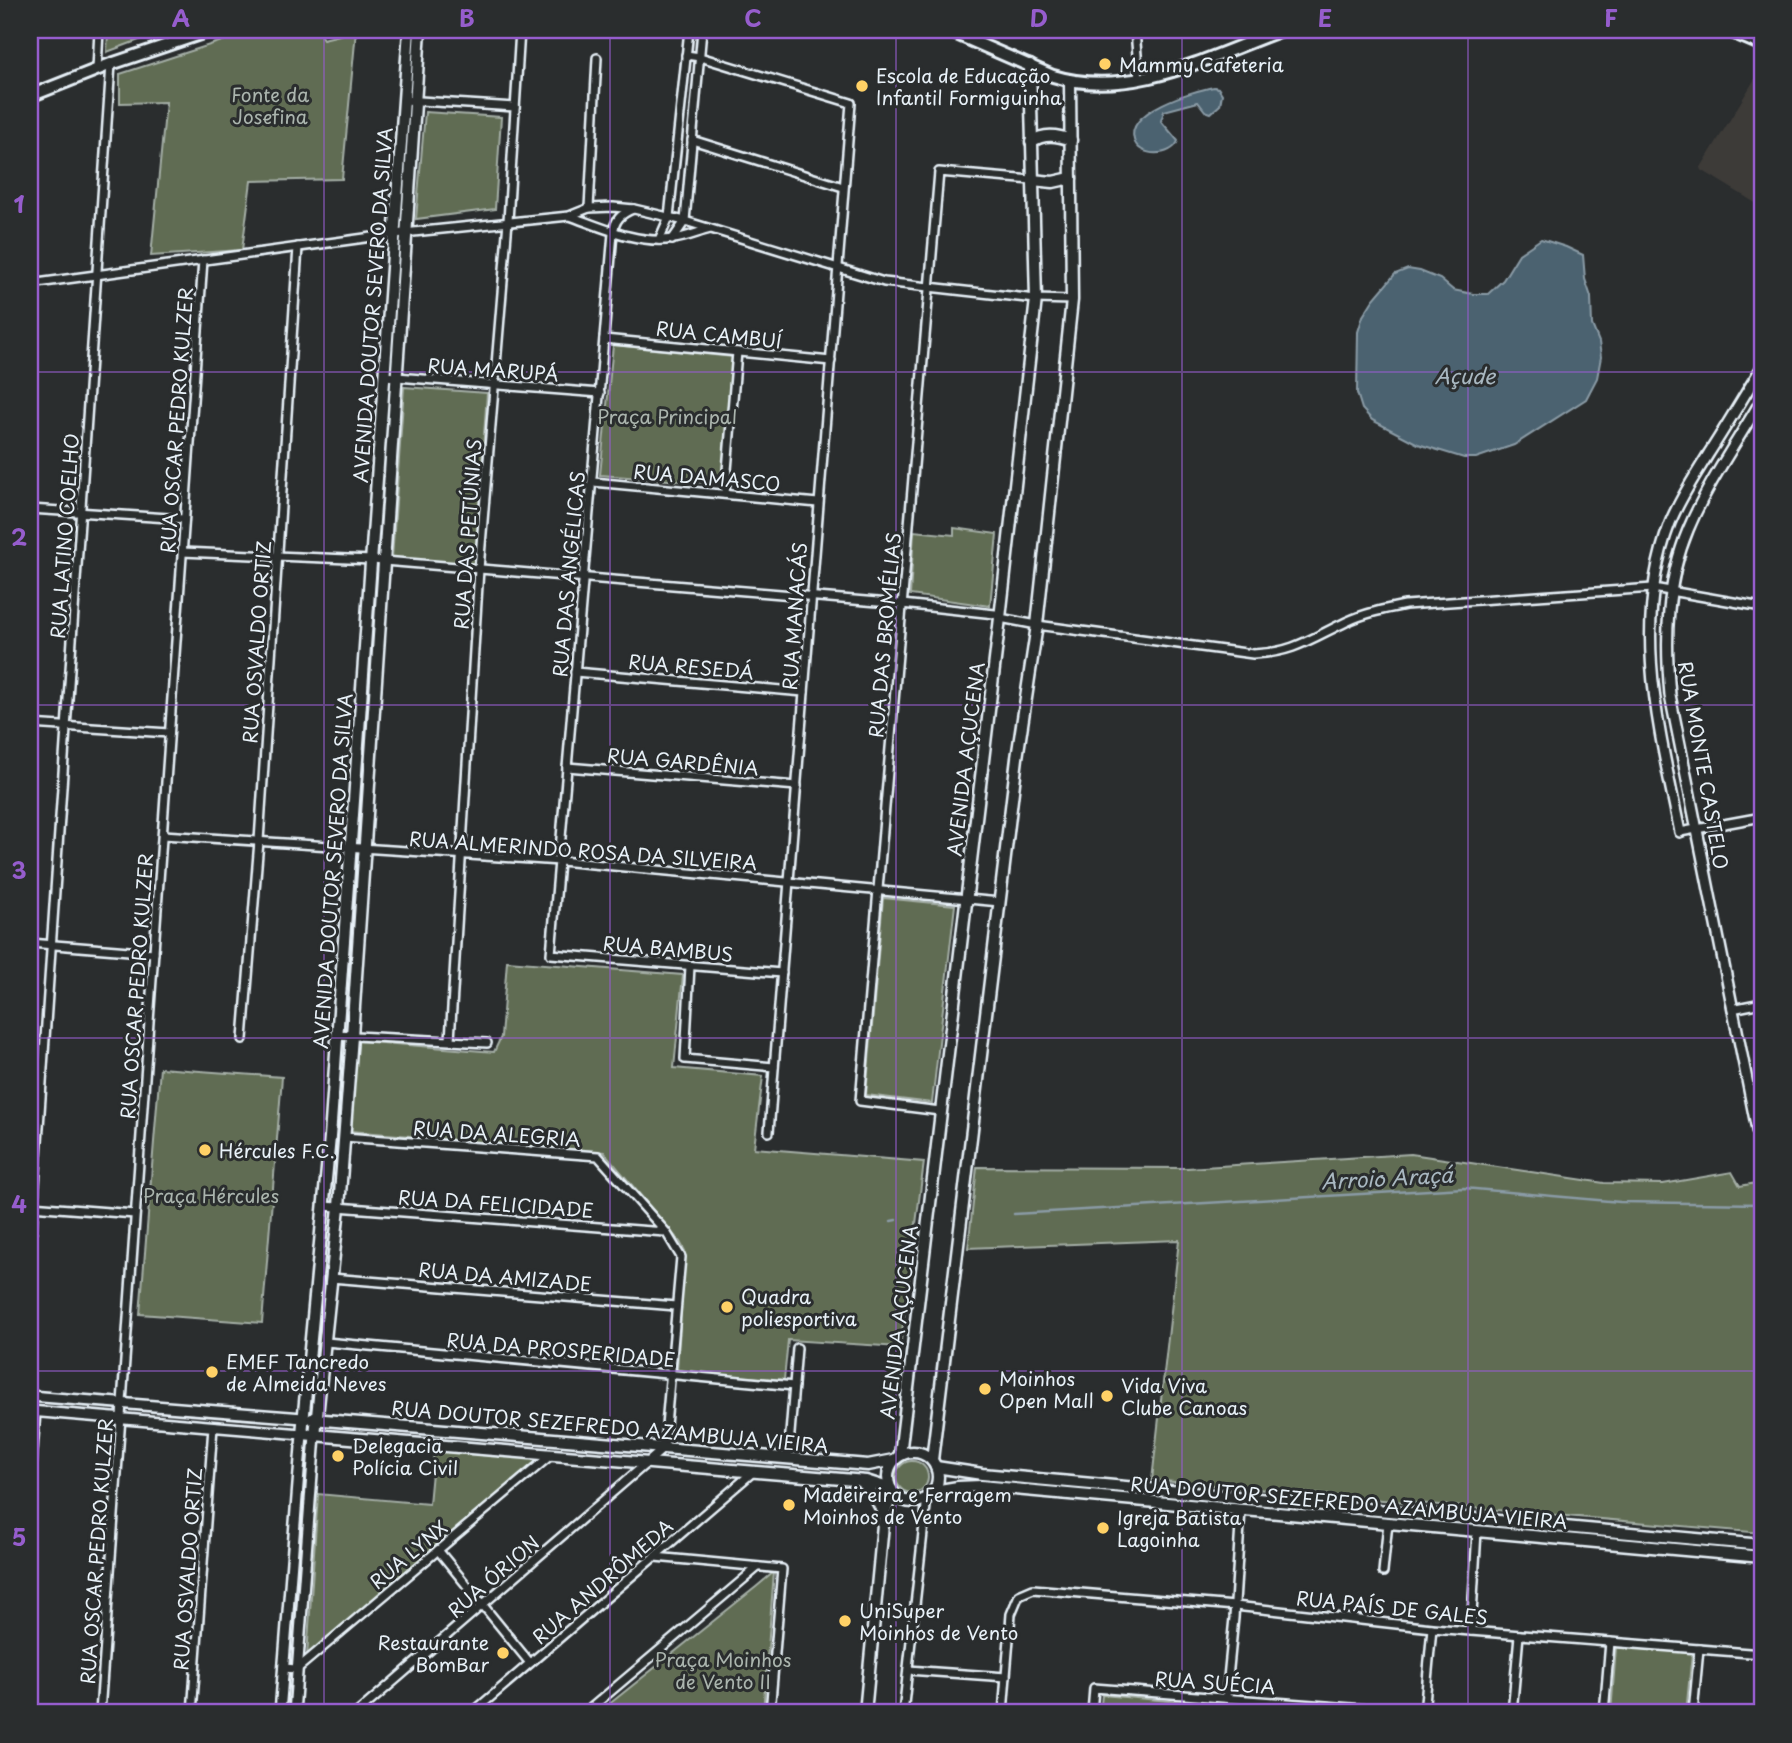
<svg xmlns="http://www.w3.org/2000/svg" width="1792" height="1743" font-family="'Playpen Sans',sans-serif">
<rect width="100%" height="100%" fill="#2a2d2e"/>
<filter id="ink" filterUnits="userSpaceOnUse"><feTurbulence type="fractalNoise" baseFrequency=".0143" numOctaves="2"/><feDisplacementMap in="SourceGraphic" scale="14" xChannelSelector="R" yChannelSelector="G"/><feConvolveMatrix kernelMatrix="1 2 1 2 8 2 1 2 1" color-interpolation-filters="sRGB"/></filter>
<g filter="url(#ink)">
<polygon fill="#3d3b38" points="1756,77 1762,80 1762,207 1700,169"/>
<g fill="#616c53" stroke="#a4aea6" stroke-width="2">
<polygon points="108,30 166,30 107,52"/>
<polygon points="256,30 317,30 323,39 356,31 342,179 251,181 242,250 151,256 166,102 120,103 120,74"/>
<polygon points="425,112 501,117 495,209 416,219"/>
<polygon points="613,345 734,357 723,484 600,475"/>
<polygon points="404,387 487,393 475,564 392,558"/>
<polygon points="954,528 997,534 990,606 910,595 914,531 954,535"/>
<polygon points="883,898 955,905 932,1103 866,1095"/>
<polygon points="507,961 683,975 674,1068 763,1076 754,1148 924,1162 900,1347 788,1340 784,1380 677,1371 685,1251 680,1242 604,1152 350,1131 358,1041 494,1052 501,1037"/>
<polygon points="160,1068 282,1077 262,1323 140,1314"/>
<polygon points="1411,1154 1604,1183 1663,1184 1732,1172 1740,1186 1762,1182 1762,1533 1152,1480 1179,1240 968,1248 977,1167 1187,1168"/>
<polygon points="434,1451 541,1459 307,1656 318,1494 429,1504"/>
<circle cx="912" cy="1477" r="16"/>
<polygon points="774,1572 763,1713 598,1713 756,1587"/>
<polygon points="1616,1647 1692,1653 1686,1713 1611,1713"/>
<polygon points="1102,1695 1304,1713 1100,1713"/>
</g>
<g fill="#4b626f" stroke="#8a9ba6" stroke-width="2">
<path d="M1214,87l4,1 4,6 -2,11 -9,8 -6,-2 -7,-9 -34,9 -3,10 17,20c-6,16 -39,17 -44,-1 -9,-29 58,-49 80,-53z"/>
<polygon points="1541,239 1566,247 1583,255 1585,279 1591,297 1592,325 1599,342 1601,357 1597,378 1586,399 1514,445 1476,458 1464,458 1418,444 1372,420 1362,409 1357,393 1358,332 1363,316 1373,300 1395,274 1408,269 1420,271 1440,279 1453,290 1473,294 1488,294 1503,280 1519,254"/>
</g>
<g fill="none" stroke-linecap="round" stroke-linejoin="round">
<g stroke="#8a9ba6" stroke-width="2.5">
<polyline points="1014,1214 1464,1188 1620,1202 1762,1204"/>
<polyline points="891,1221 896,1220"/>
</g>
<g stroke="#e8f1f8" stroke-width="12">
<g id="minor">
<polyline points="1135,30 1139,80"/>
<polyline points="686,55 700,57 851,103 769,1132"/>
<polyline points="97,70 99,30"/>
<polyline points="404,100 515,107"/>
<polyline points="692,140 843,187"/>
<polyline points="589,208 597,58"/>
<path d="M633,209c-12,5 -18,10 -20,24l-62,721 231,19"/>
<path d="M570,216c31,11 69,29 103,23 12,-1 25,-7 37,-10"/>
<polyline points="659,240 669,217 689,30"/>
<polyline points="672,240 685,221 702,30"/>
<polyline points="30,284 394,234 569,216 589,208 613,207 634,209 685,221 884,282 1036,299 1072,300"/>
<polyline points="604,339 831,361"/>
<polyline points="384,376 600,393"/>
<polyline points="593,482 818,503"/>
<polyline points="725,494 737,352"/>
<polyline points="30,509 184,519"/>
<path d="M182,552l190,8 530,44 93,10 5,4 37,7 216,29c40,-1 59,-16 93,-32 19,-9 39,-13 59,-17l248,-17 109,19"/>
<polyline points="575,672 804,692"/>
<polyline points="30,724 169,733"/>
<polyline points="567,767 797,786"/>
<polyline points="1680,832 1762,817"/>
<polyline points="163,835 560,861 1000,902"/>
<polyline points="30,943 154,953"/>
<polyline points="690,966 685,1059 774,1067"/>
<polyline points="1732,1009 1762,1003"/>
<polyline points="337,1035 487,1043"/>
<polyline points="243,1039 259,841 298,247"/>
<polyline points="450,1040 479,569 508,221 520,30"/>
<polyline points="940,1111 860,1101 939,172 1032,180"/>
<polyline points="344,1137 598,1156 666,1232 681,1257 664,1448 357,1713"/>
<polyline points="31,1206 135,1214"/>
<polyline points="324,1206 665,1232"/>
<polyline points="30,1260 111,64"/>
<polyline points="331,1278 676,1306"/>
<polyline points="326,1342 794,1386"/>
<polyline points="788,1458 797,1348"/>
<polyline points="30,1492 36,1412"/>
<polyline points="438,1550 530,1663"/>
<polyline points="655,1557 782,1569 770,1713"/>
<polyline points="1383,1572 1388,1523"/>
<polyline points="1471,1631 1477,1531"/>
<polyline points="283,1668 297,1669 551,1455"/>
<polyline points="908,1670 1006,1677"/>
<polyline points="1226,1698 1234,1618 1241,1510"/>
<polyline points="100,1713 203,260"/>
<polyline points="192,1713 213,1427"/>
<polyline points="472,1713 753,1472"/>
<polyline points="585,1713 758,1567"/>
<polyline points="903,1713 927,1497"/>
<polyline points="1003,1713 1011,1614 1019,1595 1033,1589 1235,1606 1432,1628 1762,1654"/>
<polyline points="1092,1713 1094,1688 1417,1713"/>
<polyline points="1424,1713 1432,1628"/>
<polyline points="1512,1713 1519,1635"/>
<polyline points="1604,1713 1610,1642"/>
<polyline points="1693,1713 1699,1649"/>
</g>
</g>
<g stroke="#e8f1f8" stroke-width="14">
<g id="tertiary">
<path d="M1762,399c-25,43 -55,85 -74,131 -22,52 -23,110 -18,165l92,460"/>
<path d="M1680,832c-21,-103 -49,-207 -10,-309 10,-25 25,-47 39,-70 18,-28 35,-57 53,-86"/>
<polyline points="30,1396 303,1418"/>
<polyline points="30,1411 302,1434 280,1713"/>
<polyline points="294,1713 315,1435"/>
</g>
</g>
<g stroke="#e8f1f8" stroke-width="15">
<g id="secondary">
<polyline points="409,30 330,1137 302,1434 866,1481 891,1489"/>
<path d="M1031,142c13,-9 26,-7 40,-2"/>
<polyline points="1032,180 1053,182 1071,178"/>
<polyline points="312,1419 868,1465 894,1460"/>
<polyline points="315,1435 339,1207 352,1036 420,30"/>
<circle cx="913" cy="1477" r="25"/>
<polyline points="900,1455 1000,618 1036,299 1030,65"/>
<polyline points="932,1460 1017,758 1037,625 1072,300 1070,82"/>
<polyline points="936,1467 982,1474 1762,1545"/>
<polyline points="860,1481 873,1494 884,1514"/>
<polyline points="934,1491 958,1487 981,1486 1762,1557"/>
<polyline points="865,1713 884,1514 890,1500 897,1496"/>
</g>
</g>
<g stroke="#e8f1f8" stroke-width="16">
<g id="primary">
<path d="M947,30l106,46c78,24 157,-20 229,-46"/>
<polyline points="1727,30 1762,45"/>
<polyline points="30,96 111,64 212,30"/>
</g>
</g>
<use href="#minor" stroke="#2a2d2e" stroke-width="7"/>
<use href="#tertiary" stroke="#2a2d2e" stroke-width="9"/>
<use href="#secondary" stroke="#2a2d2e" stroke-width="10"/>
<use href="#primary" stroke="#2a2d2e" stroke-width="10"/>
</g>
</g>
<path fill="none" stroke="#965dcd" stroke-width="2" stroke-opacity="0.55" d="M324,30v1683M610,30v1683M896,30v1683M1182,30v1683M1468,30v1683M30,372h1732M30,705h1732M30,1038h1732M30,1371h1732"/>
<g fill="#ffd166" stroke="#2a2d2e" stroke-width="2.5">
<circle cx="1105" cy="64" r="7"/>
<circle cx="862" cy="86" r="7"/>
<circle cx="205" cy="1150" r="7"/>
<circle cx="727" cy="1307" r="7"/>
<circle cx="212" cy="1372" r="7"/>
<circle cx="985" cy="1389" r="7"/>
<circle cx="1107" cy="1396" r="7"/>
<circle cx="338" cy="1456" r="7"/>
<circle cx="789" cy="1505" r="7"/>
<circle cx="1103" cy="1528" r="7"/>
<circle cx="845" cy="1621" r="7"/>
<circle cx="503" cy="1653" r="7"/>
</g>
<g text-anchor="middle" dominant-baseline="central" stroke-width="6" stroke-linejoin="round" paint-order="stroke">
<g font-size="19" fill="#e8f1f8" stroke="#2a2d2e" text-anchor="start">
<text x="1119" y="64">Mammy Cafeteria</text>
<text x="876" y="75">Escola de Educação<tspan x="876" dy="22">Infantil Formiguinha</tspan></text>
<text x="219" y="1150">Hércules F.C.</text>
<text x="741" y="1296">Quadra<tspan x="741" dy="22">poliesportiva</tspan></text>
<text x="226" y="1361">EMEF Tancredo<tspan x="226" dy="22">de Almeida Neves</tspan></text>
<text x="999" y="1378">Moinhos<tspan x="999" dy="22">Open Mall</tspan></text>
<text x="1121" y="1385">Vida Viva<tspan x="1121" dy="22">Clube Canoas</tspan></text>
<text x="352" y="1445">Delegacia<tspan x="352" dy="22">Polícia Civil</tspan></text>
<text x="803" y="1494">Madeireira e Ferragem<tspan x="803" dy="22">Moinhos de Vento</tspan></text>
<text x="1117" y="1517">Igreja Batista<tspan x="1117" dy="22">Lagoinha</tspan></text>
<text x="859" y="1610">UniSuper<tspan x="859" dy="22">Moinhos de Vento</tspan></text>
<text x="489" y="1642" text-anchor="end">Restaurante<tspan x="489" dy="22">BomBar</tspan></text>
</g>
<g font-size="19" fill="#abb5ae" stroke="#2a2d2e">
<text x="270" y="94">Fonte da<tspan x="270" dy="22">Josefina</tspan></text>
<text x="667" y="416">Praça Principal</text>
<text x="211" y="1195">Praça Hércules</text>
<text x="723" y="1659">Praça Moinhos<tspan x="723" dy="22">de Vento II</tspan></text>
</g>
<g font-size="19" fill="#e8f1f8" stroke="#2a2d2e">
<text transform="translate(372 305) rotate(-86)">AVENIDA DOUTOR SEVERO DA SILVA</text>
<text transform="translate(719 334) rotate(6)">RUA CAMBUÍ</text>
<text transform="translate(493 369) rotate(4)">RUA MARUPÁ</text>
<text transform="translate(176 420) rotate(-86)">RUA OSCAR PEDRO KULZER</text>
<text transform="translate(707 477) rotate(5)">RUA DAMASCO</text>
<text transform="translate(467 534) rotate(-86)">RUA DAS PETÚNIAS</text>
<text transform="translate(64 536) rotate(-86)">RUA LATINO COELHO</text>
<text transform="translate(568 574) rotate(-85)">RUA DAS ANGÉLICAS</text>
<text transform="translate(794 616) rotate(-86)">RUA MANACÁS</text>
<text transform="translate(884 635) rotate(-85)">RUA DAS BROMÉLIAS</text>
<text transform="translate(256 642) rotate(-86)">RUA OSVALDO ORTIZ</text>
<text transform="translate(691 666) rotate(5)">RUA RESEDÁ</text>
<text transform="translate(965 759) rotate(-83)">AVENIDA AÇUCENA</text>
<text transform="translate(683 761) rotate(5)">RUA GARDÊNIA</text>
<text transform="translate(1704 765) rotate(80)">RUA MONTE CASTELO</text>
<text transform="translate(583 850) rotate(4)">RUA ALMERINDO ROSA DA SILVEIRA</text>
<text transform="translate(332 871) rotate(-86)">AVENIDA DOUTOR SEVERO DA SILVA</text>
<text transform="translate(668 948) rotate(5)">RUA BAMBUS</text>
<text transform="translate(136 986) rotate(-86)">RUA OSCAR PEDRO KULZER</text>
<text transform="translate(497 1133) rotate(4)">RUA DA ALEGRIA</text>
<text transform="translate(496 1203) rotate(4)">RUA DA FELICIDADE</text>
<text transform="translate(505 1276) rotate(5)">RUA DA AMIZADE</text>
<text transform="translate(898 1322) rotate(-83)">AVENIDA AÇUCENA</text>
<text transform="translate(561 1349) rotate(5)">RUA DA PROSPERIDADE</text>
<text transform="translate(610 1426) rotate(5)">RUA DOUTOR SEZEFREDO AZAMBUJA VIEIRA</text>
<text transform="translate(1349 1502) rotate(5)">RUA DOUTOR SEZEFREDO AZAMBUJA VIEIRA</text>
<text transform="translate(96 1551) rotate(-86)">RUA OSCAR PEDRO KULZER</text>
<text transform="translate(408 1554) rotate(-40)">RUA LYNX</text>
<text transform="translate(187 1569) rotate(-86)">RUA OSVALDO ORTIZ</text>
<text transform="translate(493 1576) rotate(-41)">RUA ÓRION</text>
<text transform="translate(602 1581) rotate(-41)">RUA ANDRÔMEDA</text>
<text transform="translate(1392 1607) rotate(6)">RUA PAÍS DE GALES</text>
<text transform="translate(1215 1682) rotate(4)">RUA SUÉCIA</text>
</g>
<g font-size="21" font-style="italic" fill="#a9b8c1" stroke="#2a2d2e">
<text x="1465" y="375">Açude</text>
<text transform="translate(1387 1177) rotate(-3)">Arroio Araçá</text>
</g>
</g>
<rect width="1792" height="1743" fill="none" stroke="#2a2d2e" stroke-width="77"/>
<rect x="38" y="38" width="1716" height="1666" fill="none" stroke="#965dcd" stroke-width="2.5"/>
<g font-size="23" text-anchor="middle" font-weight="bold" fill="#965dcd">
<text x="181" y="27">A</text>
<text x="467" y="27">B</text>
<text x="753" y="27">C</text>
<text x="1039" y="27">D</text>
<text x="1325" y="27">E</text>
<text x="1611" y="27">F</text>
<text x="19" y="213">1</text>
<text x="19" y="546">2</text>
<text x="19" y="879">3</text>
<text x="19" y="1213">4</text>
<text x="19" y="1546">5</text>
</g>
</svg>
